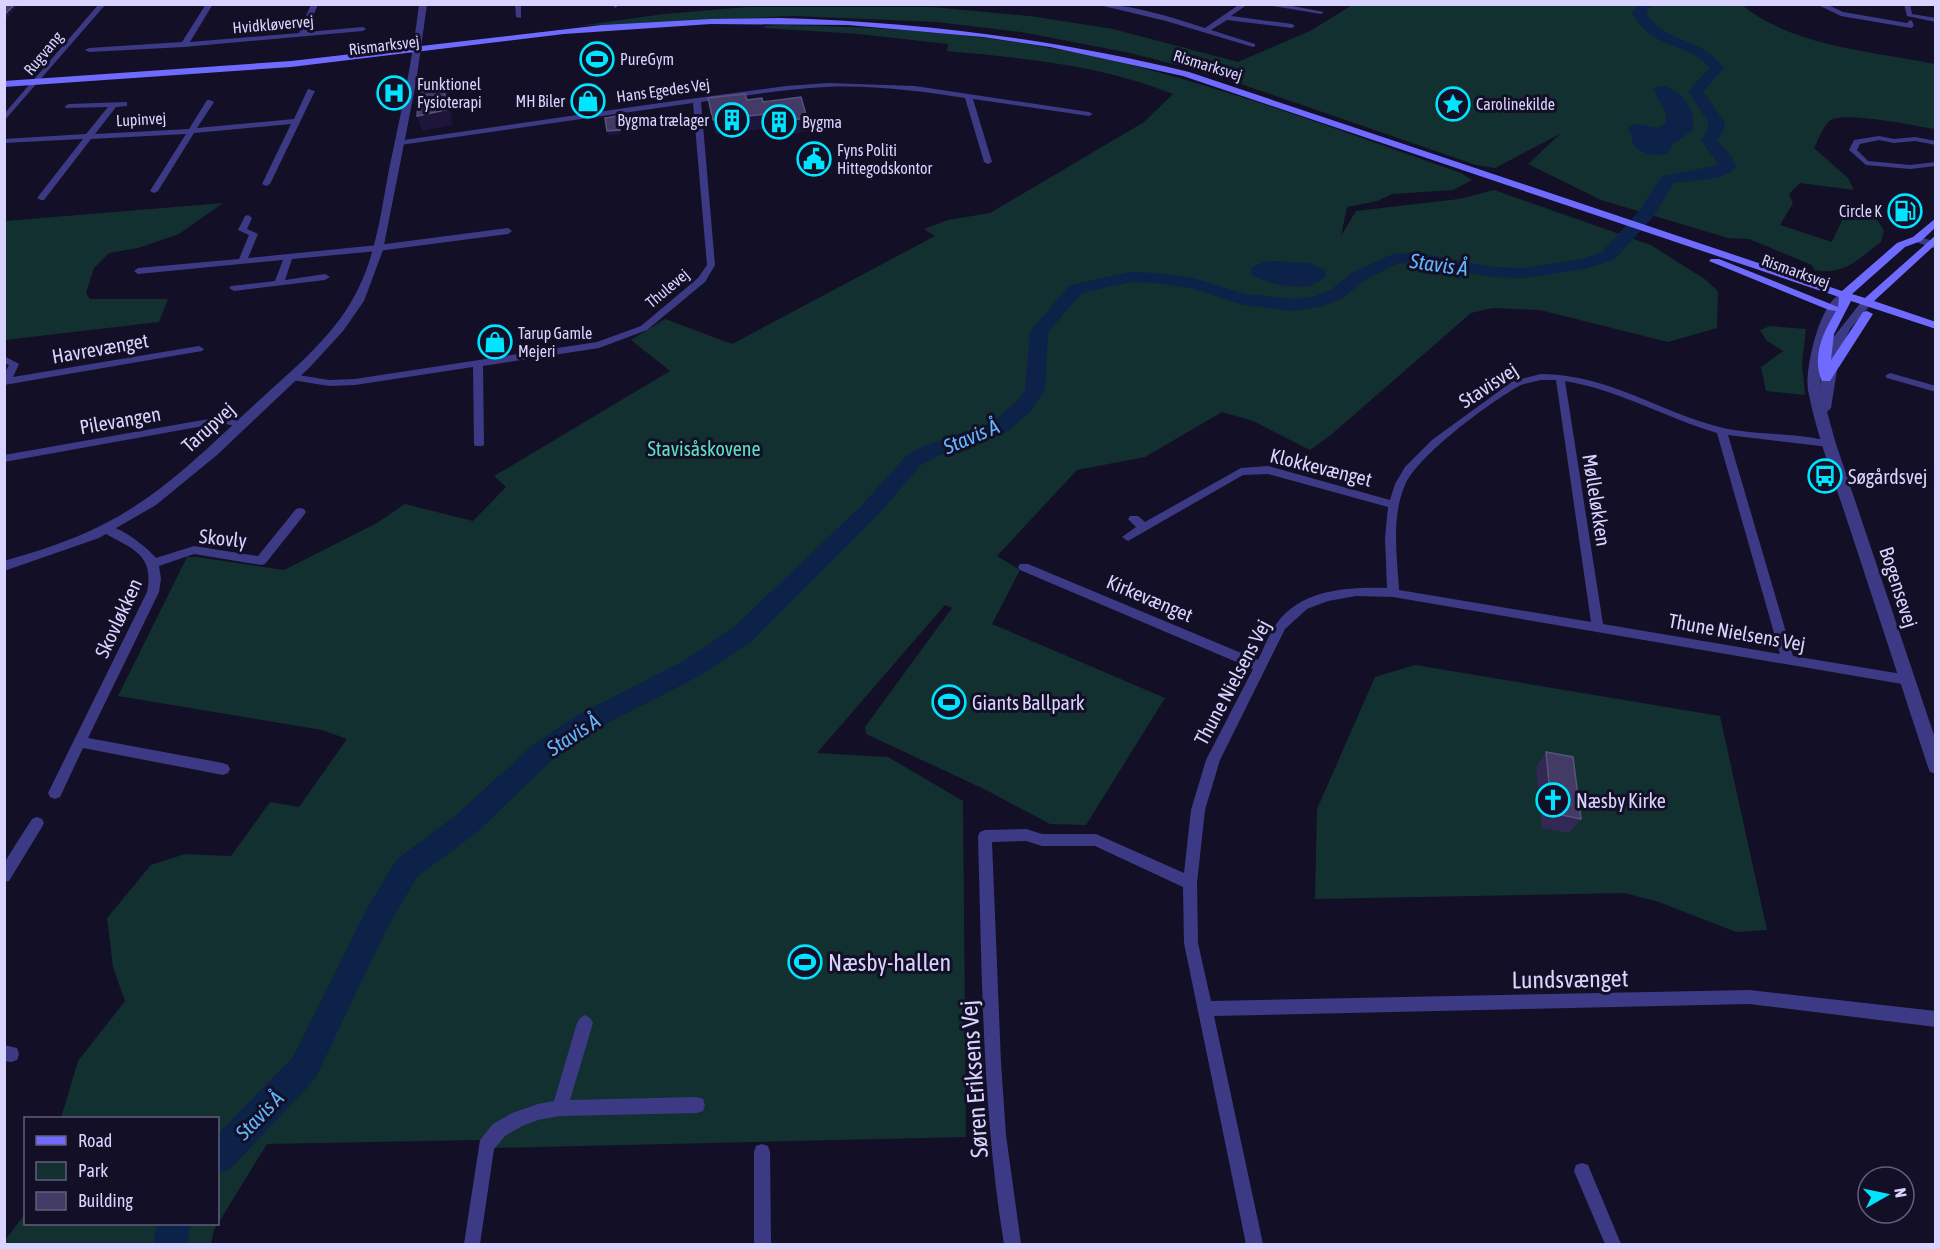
<svg xmlns="http://www.w3.org/2000/svg" width="1940" height="1249" font-family="'Asap Condensed',sans-serif">
<rect width="100%" height="100%" fill="#130f26"/>
<g fill="#12302f">
<path d="M1352,5h390c52,42 130,46 193,59v65c-19,-3 -89,-18 -104,-9 -8,5 -12,19 -17,28l34,30 6,12 -54,-7 -11,11 4,9 -13,22 52,17 17,-37c16,4 26,10 35,25l-3,12c-25,18 -34,33 -67,28l-2,-5 -63,-26 -21,-1 -127,-38 -73,-36 32,-30 -65,34 -19,-3 -264,-91 -82,-21 -109,-21 -85,-10 -142,-6 -216,10 86,-12 83,-7h185l98,9 83,13 125,33 74,-32z"/>
<path d="M782,25c107,2 211,9 315,32 124,28 244,74 364,116l11,7 -19,10 -61,4 -15,7 -30,6 -6,29 15,-25 103,-12 35,-9 157,55 55,35 12,11 -1,37 -49,14 -128,-32 -47,-2 -22,5 -139,121 -22,16 -57,-29 -31,-9 -77,45 -68,13 -80,86 23,14 -28,54 173,74 -79,127 -36,-1 -64,-34 -120,-56 -1,-7 87,-119 -7,-3 -128,148 71,4 75,44 3,336 -473,11 -14,-8 -212,4 -53,86 -3,14h-206v-4l20,-26 1,10h192v-106h-157l17,-57 47,-60 -12,-34 -6,-49 44,-53 34,-11 46,2 39,-54 29,5 48,-68 -25,-9 -204,-34 69,-139h10l87,13 93,-47 28,-19 68,17 33,-34 -12,-11 176,-105 -39,-31 34,-21 67,25 203,-108 -11,-7 24,-9 42,-7 154,-91 29,-28c-71,-29 -150,-36 -226,-43l1,-7 -89,-10 -95,-6v-2z"/>
<polygon points="223,203 179,234 138,248 109,253 94,268 86,293 90,299 168,299 159,322 5,340 5,221"/>
<polygon points="1770,326 1806,329 1802,364 1805,395 1766,391 1761,367 1783,351 1766,340 1760,330"/>
<polygon points="1415,665 1720,716 1767,930 1736,932 1659,902 1624,893 1315,899 1317,809 1375,677"/>
</g>
<g fill="#0c2248">
<path d="M1660,86c21,0 37,25 33,44l-20,14 -4,9c-9,4 -31,2 -36,-10 -2,-5 -1,-8 -5,-14l2,-3 8,-2 20,4 8,-6v-9l-12,-22v-3z"/>
<path d="M1272,261l38,2 15,7 1,7c-5,3 -11,7 -17,9 -14,3 -45,-3 -58,-11v-7l13,-6z"/>
</g>
<g fill="none" stroke-linecap="round" stroke-linejoin="round">
<g fill="#0c2248" fill-rule="evenodd">
<path d="M1639,4h14l-7,9c19,30 57,25 78,55l-21,23 22,32 -2,9 -6,8 15,17 4,10c-12,15 -45,13 -62,16l-22,35 -38,42 -30,9 -59,9 -33,-1 -77,-15 -18,2 -34,17 -20,17 -20,8 -29,5 -51,-6 -52,-17 -36,-5 -25,-1 -48,11 -34,39 -3,58 -15,22 -23,20 -69,24 -17,9 -45,52 -124,124 -49,33 -107,55 -44,31 -77,74 -58,43 -30,51 -72,151 -85,90 -12,4v-39l75,-77 74,-149 30,-49 58,-43 79,-72 44,-29 107,-55 49,-33 126,-120 47,-52 17,-9 69,-24 23,-20 9,-12 5,-59 40,-46 60,-13 25,1 39,5 51,16 49,5 19,-2 18,-7 20,-17 42,-19 22,-2 77,15 33,1 56,-9 21,-7 37,-41 23,-35 57,-11 -18,-25 6,-8 2,-9 -21,-32 22,-23c-14,-19 -40,-20 -59,-33 -9,-6 -13,-13 -19,-22z"/>
<polygon points="157,1224 191,1224 187,1244 153,1244"/>
</g>
<g fill="#3d3a85" fill-rule="evenodd">
<polygon points="99,4 106,4 4,121 4,114"/>
<polygon points="206,4 213,4 190,42 299,33 311,4 318,4 307,32 363,27 366,29 363,31 184,47 89,52 85,50 89,48 182,42"/>
<polygon points="515,4 521,4 521,18 516,17"/>
<polygon points="612,4 618,4 618,6 615,8"/>
<path d="M1095,4c37,0 75,13 110,24l35,-24h8l-17,12 61,8 3,2 -3,2 -65,-8 -16,10 44,14v2l-2,1 -87,-26z"/>
<polygon points="1261,4 1282,4 1324,12 1321,14"/>
<polygon points="1816,4 1826,4 1843,12 1907,23 1910,20 1912,21 1914,26 1911,28 1841,16"/>
<polygon points="1904,4 1910,4 1912,14 1936,18 1936,22 1907,16"/>
<path d="M828,83l87,3 174,26 4,2 -4,2 -116,-17 19,63 -4,2 -4,-2 -19,-64c-46,-7 -93,-13 -139,-11 -42,2 -84,9 -125,15l14,163 -10,17 -58,48 -48,18 -116,18 1,78 -1,2h-8l-1,-2 -1,-77 -118,18 -26,1 -37,-6 -5,-3 5,-3 37,6 26,-1 242,-37 44,-16 57,-48 9,-13 -14,-162 -293,42h-3v-4l263,-38 126,-17z"/>
<polygon points="308,89 315,91 270,184 266,186 262,184 291,124 194,133 158,191 154,193 150,191 186,134 91,139 44,200 41,200 37,198 83,139 4,143 4,139 86,134 108,107 66,108 65,106 69,104 127,102 127,106 116,107 95,134 189,129 207,100 210,100 214,102 197,128 294,119"/>
<polygon points="1879,136 1894,139 1915,137 1936,141 1936,145 1915,141 1894,143 1879,140 1860,144 1857,150 1868,161 1910,165 1936,162 1936,166 1910,169 1866,165 1849,150 1854,140"/>
<polygon points="248,215 252,218 247,229 258,234 248,258 378,245 508,228 512,231 508,234 378,251 292,259 285,280 325,274 330,277 325,280 234,291 229,288 231,286 275,281 283,260 138,274 134,271 138,268 239,259 249,235 238,230 245,216"/>
<polygon points="199,346 204,349 202,351 4,385 4,374 9,365 4,363 4,356 19,364 13,377"/>
<polygon points="1890,373 1936,386 1936,392 1887,378 1885,376"/>
<path d="M1541,374c68,1 115,36 178,53 37,9 77,5 114,15l1,2 -1,2 -4,1 -101,-12 65,221 115,19 4,1 2,4 -2,4 -4,1 -515,-88 -37,-1 -28,5 -21,8 -22,20 -65,131 -15,50 -8,73 1,60 13,58 538,-11 187,21v16l-187,-23 -535,12 49,228h-17l-62,-301 -1,-56 -88,-41h-53l-16,-5 -34,1 9,221 5,72 15,109h-17c-22,-135 -22,-272 -26,-408l2,-4 5,-2 41,-1 16,5h54l88,39 7,-63 15,-50 47,-91 -233,-99 -2,-3 2,-3h8l230,96c6,-12 11,-26 19,-37 25,-34 71,-36 110,-35l-2,-50 3,-31 -120,-33 -25,1 -115,66 -6,-4 14,-10 -8,-8 2,-3h8l7,6 96,-54 27,-2 122,34 5,-16 10,-17 27,-27 81,-59zM1541,380h15l35,242 -192,-32c-2,-34 -8,-73 6,-105 13,-30 84,-82 114,-99 6,-3 15,-4 22,-6zM1565,381c54,9 101,37 152,52l63,221 -177,-30z"/>
<polygon points="220,417 245,422 246,424 241,427 220,423 4,462 4,455"/>
<path d="M300,508l4,1 2,3 -2,3 -39,49 -4,1 -67,-11 -35,12 2,13 -2,13 -71,146 135,25 5,2 2,4 -2,4 -5,2 -140,-27 -23,49 -5,2 -5,-2 -2,-4 99,-201c8,-39 -16,-43 -44,-60l-2,-3 2,-3c14,-3 45,22 53,32l38,-12 64,10 38,-47z"/>
<polygon points="37,817 42,819 44,823 42,827 9,881 4,882 4,863 32,819"/>
<polygon points="585,1015 590,1018 593,1023 570,1100 697,1097 703,1099 705,1105 703,1111 697,1113 560,1116 538,1120 522,1126 505,1136 494,1149 480,1244 464,1244 480,1140 493,1124 512,1113 538,1104 554,1101 577,1023 580,1018"/>
<polygon points="4,1045 17,1048 19,1054 17,1060 11,1062 4,1061"/>
<polygon points="762,1144 768,1146 770,1152 771,1244 754,1244 754,1152 756,1146"/>
<polygon points="1582,1163 1588,1165 1621,1244 1605,1244 1574,1171 1576,1165"/>
</g>
<g fill="#3d3a85" fill-rule="evenodd">
<path d="M419,4h8l-11,79 -33,167 -19,51 -21,30 -33,36 -93,88 -61,50 -57,33 -95,33v-10c34,-10 67,-20 98,-36 63,-31 111,-83 162,-129 36,-33 74,-64 95,-109 19,-39 23,-84 32,-127 11,-51 22,-103 28,-156z"/>
<polygon points="1917,236 1936,242 1936,249 1913,241 1912,239"/>
<path d="M1844,292l6,3c-27,35 -25,50 -30,92l4,-24 8,-24 30,-38h8l2,2 -22,26 -10,22 -9,57 -4,4 9,32 100,297v33l-6,-2 -2,-5c-26,-79 -52,-159 -78,-238 -15,-46 -33,-92 -42,-139 -3,-22 12,-91 36,-98z"/>
</g>
<path fill="#6f6bff" fill-rule="evenodd" d="M780,18c139,4 274,21 409,54l653,219 55,-48 16,-6 23,-19v9l-15,14 -16,6 -53,47 13,4 71,-63v9l-62,57 62,21v7l-85,-28 -17,33 -3,26 32,-48 4,-1 6,3 -43,67h-8c-11,-25 2,-50 14,-70l-7,-1 -120,-49 2,-2h8l119,48 1,-10 -656,-221 -133,-29 -67,-10 -135,-12 -137,-1 -147,10 -273,33 -287,20v-6l287,-20 311,-36 109,-6z"/>
</g>
<g fill="#312854">
<polygon points="708,98 747,100 763,102 807,118 808,131 770,136 769,128 716,134"/>
<polygon points="1546,752 1581,819 1569,833 1542,828 1536,767"/>
</g>
<g fill="#1d163a">
<polygon points="15,4 20,4 4,21 4,15"/>
<polygon points="444,85 450,100 452,125 422,131 417,116"/>
<polygon points="767,114 769,128 716,134 713,120"/>
<polygon points="807,118 808,131 770,136 768,123"/>
<polygon points="620,130 621,134 608,135 607,131"/>
</g>
<g fill="#433a66" stroke="#5a527e" stroke-width="1.5">
<polygon points="4,4 15,4 4,15"/>
<polygon points="444,85 446,110 417,116 419,95 423,88"/>
<polygon points="745,94 747,100 762,98 763,102 801,97 807,118 768,123 767,114 713,120 708,98"/>
<polygon points="616,116 620,130 607,131 605,118"/>
<polygon points="1546,752 1573,757 1581,819 1552,813"/>
</g>
<defs>
<g id="stadium-ring" transform="scale(1.725)"><circle r="9.5" fill="#130f26" stroke="#00e5ff" stroke-width="1.5"/><path d="M0-5a6.5 5 0 1 0 0 10a6.5 5 0 1 0 0-10ZM-3.5-1.8h7v3.6h-7Z" fill="#00e5ff"/></g>
<g id="hospital-ring" transform="scale(1.725)"><circle r="9.5" fill="#130f26" stroke="#00e5ff" stroke-width="1.5"/><path d="M-5-5h3v3.5h4V-5h3V5h-3V1.5h-4V5h-3Z" fill="#00e5ff"/></g>
<g id="shop-ring" transform="scale(1.725)"><circle r="9.5" fill="#130f26" stroke="#00e5ff" stroke-width="1.5"/><path d="M-5-2.5h2.3a2.7 3.5 0 0 1 5.4 0H5L5.5 6h-11ZM-1.5-2.5h3a1.5 2.3 0 0 0-3 0Z" fill="#00e5ff"/></g>
<g id="sight-ring" transform="scale(1.725)"><circle r="9.5" fill="#130f26" stroke="#00e5ff" stroke-width="1.5"/><path d="M0-6L1.8-2.2L6-1.7L2.9 1.2L3.7 5.4L0 3.3L-3.7 5.4L-2.9 1.2L-6-1.7L-1.8-2.2Z" fill="#00e5ff"/></g>
<g id="building-ring" transform="scale(1.725)"><circle r="9.5" fill="#130f26" stroke="#00e5ff" stroke-width="1.5"/><path d="M-4-6H4V6H1V3H-1V6H-4ZM-2.5-4.3h1.7v1.8h-1.7ZM.8-4.3h1.7v1.8H.8ZM-2.5-1h1.7V.8h-1.7ZM.8-1h1.7V.8H.8Z" fill="#00e5ff"/></g>
<g id="civic-ring" transform="scale(1.725)"><circle r="9.5" fill="#130f26" stroke="#00e5ff" stroke-width="1.5"/><path d="M-.6-6.5H3V-4.5H.6V-3L4-1V1h2V6H-6V1h2V-1L-.6-3ZM-1.2 2.5V6h2.4V2.5Z" fill="#00e5ff"/></g>
<g id="fuel-ring" transform="scale(1.725)"><circle r="9.5" fill="#130f26" stroke="#00e5ff" stroke-width="1.5"/><path d="M-5.5-6h7V0h2V4h1.3V-2.5L3-4.5l.8-.8L6-3V5H2.5V1h-1V6h-7ZM-4.2-4.7v3.2H.2V-4.7Z" fill="#00e5ff"/></g>
<g id="bus-ring" transform="scale(1.725)"><circle r="9.5" fill="#130f26" stroke="#00e5ff" stroke-width="1.5"/><path d="M-5-6H5V4H4V6H2V4H-2V6H-4V4H-5ZM-3.5-4V0h7V-4ZM-3.5 1.2v1.5H-2V1.2ZM2 1.2v1.5H3.5V1.2Z" fill="#00e5ff"/></g>
<g id="church-ring" transform="scale(1.725)"><circle r="9.5" fill="#130f26" stroke="#00e5ff" stroke-width="1.5"/><path d="M-1.2-6h2.4v3.5h3.3v2.4h-3.3V6h-2.4V-.1h-3.3v-2.4h3.3Z" fill="#00e5ff"/></g>
</defs>
<g fill-rule="evenodd">
<use href="#stadium-ring" x="597" y="59"/>
<use href="#hospital-ring" x="394" y="93"/>
<use href="#shop-ring" x="588" y="101"/>
<use href="#sight-ring" x="1453" y="104"/>
<use href="#building-ring" x="732" y="120"/>
<use href="#building-ring" x="779" y="122"/>
<use href="#civic-ring" x="814" y="159"/>
<use href="#fuel-ring" x="1905" y="211"/>
<use href="#shop-ring" x="495" y="342"/>
<use href="#bus-ring" x="1825" y="476"/>
<use href="#stadium-ring" x="949" y="702"/>
<use href="#church-ring" x="1553" y="800"/>
<use href="#stadium-ring" x="805" y="962"/>
</g>
<g text-anchor="middle" dominant-baseline="central" stroke-width="6" stroke-linejoin="round" paint-order="stroke">
<g font-size="16" fill="#d9d4ff" stroke="#130f26">
<text transform="translate(273 24) rotate(-5)">Hvidkløvervej</text>
<text transform="translate(384 45) rotate(-7)">Rismarksvej</text>
<text transform="translate(43 53) rotate(-50)">Rugvang</text>
<text transform="translate(1208 65) rotate(17)">Rismarksvej</text>
<text transform="translate(663 90) rotate(-8)">Hans Egedes Vej</text>
<text transform="translate(141 119) rotate(-3)">Lupinvej</text>
<text transform="translate(1796 271) rotate(20)">Rismarksvej</text>
<text transform="translate(667 288) rotate(-40)">Thulevej</text>
</g>
<g font-size="16" fill="#d9d4ff" stroke="#130f26" text-anchor="start">
<text x="620" y="59">PureGym</text>
<text x="417" y="84">Funktionel<tspan x="417" dy="18">Fysioterapi</tspan></text>
<text x="565" y="101" text-anchor="end">MH Biler</text>
<text x="1476" y="104">Carolinekilde</text>
<text x="709" y="120" text-anchor="end">Bygma trælager</text>
<text x="802" y="122">Bygma</text>
<text x="837" y="150">Fyns Politi<tspan x="837" dy="18">Hittegodskontor</tspan></text>
<text x="1882" y="211" text-anchor="end">Circle K</text>
<text x="518" y="333">Tarup Gamle<tspan x="518" dy="18">Mejeri</tspan></text>
</g>
<g font-size="20" fill="#d9d4ff" stroke="#130f26">
<text transform="translate(100 348) rotate(-10)">Havrevænget</text>
<text transform="translate(1488 385) rotate(-33)">Stavisvej</text>
<text transform="translate(120 420) rotate(-10)">Pilevangen</text>
<text transform="translate(208 427) rotate(-42)">Tarupvej</text>
<text transform="translate(1321 467) rotate(14)">Klokkevænget</text>
<text transform="translate(1597 500) rotate(81)">Mølleløkken</text>
<text transform="translate(223 538) rotate(6)">Skovly</text>
<text transform="translate(1899 587) rotate(72)">Bogensevej</text>
<text transform="translate(1150 598) rotate(23)">Kirkevænget</text>
<text transform="translate(118 618) rotate(-65)">Skovløkken</text>
<text transform="translate(1737 632) rotate(10)">Thune Nielsens Vej</text>
<text transform="translate(1232 682) rotate(-62)">Thune Nielsens Vej</text>
</g>
<g font-size="20" fill="#5fe0c0" stroke="#130f26">
<text x="704" y="448">Stavisåskovene</text>
</g>
<g font-size="20" fill="#d9d4ff" stroke="#130f26" text-anchor="start">
<text x="1848" y="476">Søgårdsvej</text>
<text x="972" y="702">Giants Ballpark</text>
<text x="1576" y="800">Næsby Kirke</text>
</g>
<g font-size="21" font-style="italic" fill="#62b6ff" stroke="#130f26">
<text transform="translate(1439 264) rotate(8)">Stavis Å</text>
<text transform="translate(971 436) rotate(-23)">Stavis Å</text>
<text transform="translate(573 734) rotate(-33)">Stavis Å</text>
<text transform="translate(259 1115) rotate(-46)">Stavis Å</text>
</g>
<g font-size="24" fill="#d9d4ff" stroke="#130f26" text-anchor="start">
<text x="828" y="962">Næsby-hallen</text>
</g>
<g font-size="24" fill="#d9d4ff" stroke="#130f26">
<text transform="translate(1570 979) rotate(-1)">Lundsvænget</text>
<text transform="translate(974 1079) rotate(-94)">Søren Eriksens Vej</text>
</g>
</g>
<rect width="1940" height="1249" fill="none" stroke="#d9d4ff" stroke-width="12"/>
<rect x="24" y="1117" width="195" height="108" fill="#130f26" stroke="#625e7d" stroke-width="1.5"/>
<rect x="36" y="1136" width="30" height="9" fill="#6f6bff" stroke="#625e7d" stroke-width="1.5"/>
<text x="78" y="1147" font-size="18" fill="#d9d4ff">Road</text>
<rect x="36" y="1162" width="30" height="18" fill="#12302f" stroke="#625e7d" stroke-width="1.5"/>
<text x="78" y="1177" font-size="18" fill="#d9d4ff">Park</text>
<rect x="36" y="1192" width="30" height="18" fill="#433a66" stroke="#625e7d" stroke-width="1.5"/>
<text x="78" y="1207" font-size="18" fill="#d9d4ff">Building</text>
<g transform="translate(1886 1195) rotate(81)"><circle r="28" fill="#130f26" stroke="#625e7d" stroke-width="1.5"/>
<path d="M0-4.5L10 22L0 15L-10 22Z" fill="#00e5ff"/>
<text y="-9" font-size="16" font-weight="bold" text-anchor="middle" fill="#d9d4ff">N</text>
</g>
</svg>
